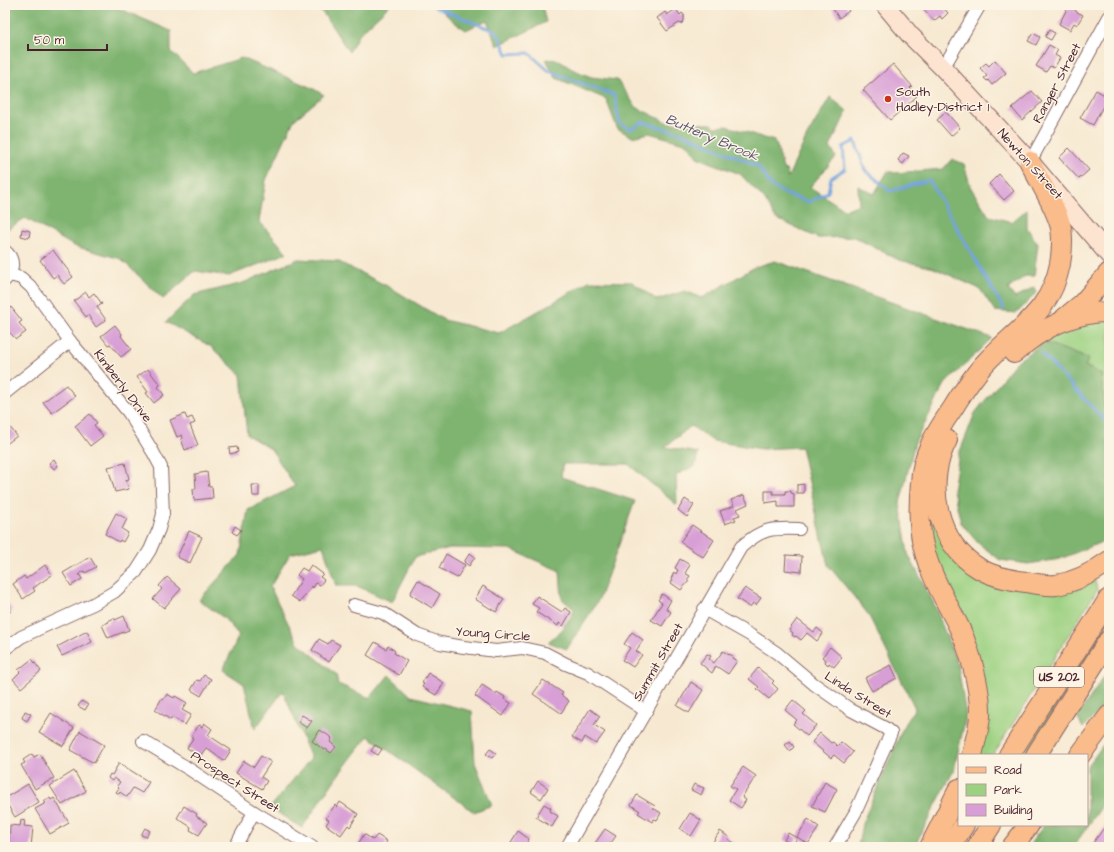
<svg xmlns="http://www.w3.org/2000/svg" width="1114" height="852" font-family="'Architects Daughter',sans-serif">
<rect width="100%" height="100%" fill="#fcf5e5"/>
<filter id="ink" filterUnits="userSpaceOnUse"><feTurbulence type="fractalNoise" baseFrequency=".025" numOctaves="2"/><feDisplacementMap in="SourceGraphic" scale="8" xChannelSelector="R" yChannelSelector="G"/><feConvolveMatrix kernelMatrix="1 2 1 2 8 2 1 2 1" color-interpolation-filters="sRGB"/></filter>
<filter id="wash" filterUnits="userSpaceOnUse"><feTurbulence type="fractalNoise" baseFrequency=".012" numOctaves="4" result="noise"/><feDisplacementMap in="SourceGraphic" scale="16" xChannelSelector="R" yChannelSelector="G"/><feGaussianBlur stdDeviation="0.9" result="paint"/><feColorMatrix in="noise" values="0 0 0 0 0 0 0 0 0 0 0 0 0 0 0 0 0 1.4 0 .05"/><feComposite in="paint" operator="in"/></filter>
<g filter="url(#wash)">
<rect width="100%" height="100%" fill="#f7e9d1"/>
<g fill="#9dd182" stroke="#747856">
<polygon points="1109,318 1109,412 1104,406 1101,374 1085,366 1088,359 1044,342 1072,324"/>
<polygon points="927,499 977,576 1095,579 1097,590 993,755 979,755 983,733 932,558"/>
<polygon points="1109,608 1109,624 1026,755 1016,755"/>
</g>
<g fill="#7eb370" stroke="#64694e">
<polygon points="5,5 111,5 171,31 171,51 193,73 242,58 312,88 324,95 294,120 266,180 259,221 287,253 229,276 195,271 163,299 121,259 74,246 25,218 5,231"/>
<polygon points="314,5 390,5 359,34 349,52 323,13"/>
<polygon points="436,5 542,5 546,22 497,46 487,20 466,30 454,22"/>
<polygon points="546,59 558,60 572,69 591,77 617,80 636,107 668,123 712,124 714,127 727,126 774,141 776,143 783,169 786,170 788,177 807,136 830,97 847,111 830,147 836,157 810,187 845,210 859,204 858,186 874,194 888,171 895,173 943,169 952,159 964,164 971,188 989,216 1012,222 1027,209 1027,228 1038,244 1034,276 1025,276 1008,289 1015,298 1034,287 1036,293 1017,313 995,311 980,289 934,268 899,260 854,237 818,238 775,218 765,200 740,174 697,157 688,144 649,133 632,137 617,128 606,99 556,78"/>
<polygon points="298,259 337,261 391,288 444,320 499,333 549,305 589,281 632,282 657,300 685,291 702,298 755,267 775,261 992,338 945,384 915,442 900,503 908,554 934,604 958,666 966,716 954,770 914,847 858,847 862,824 905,723 915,708 868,614 828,565 801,447 762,449 713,441 691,426 665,447 698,453 695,466 676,475 677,505 628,464 563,464 561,477 635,501 599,599 567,649 548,642 562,630 575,610 562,599 560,571 510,549 450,548 415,557 392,602 357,586 336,586 323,546 290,554 270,587 298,643 336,674 338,684 370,698 389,675 411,696 472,711 475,763 492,805 474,812 368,736 336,778 302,828 270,808 311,758 283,691 255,729 244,684 223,670 239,635 224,618 199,600 240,555 248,510 295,486 271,449 247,435 241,375 210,346 166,322 194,295 243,283"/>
<polygon points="1044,342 1089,359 1085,366 1101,374 1104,406 1109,412 1109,539 1060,559 1028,564 1000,560 978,543 961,523 953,490 959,454 975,413 1016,362"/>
<polygon points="1109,669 1109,698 1097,714 1083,728 1077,717"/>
<polygon points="1109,737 1109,796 1073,847 1028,847 1044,825 1087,825 1087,767"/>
</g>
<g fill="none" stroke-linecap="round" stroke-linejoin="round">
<g stroke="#75a4de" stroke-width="3">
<polyline points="434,5 435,7 497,32 507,54 529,53 549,71 614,95 620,124 631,129 643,122 683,134 758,166 771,186 788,195 809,202 828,192 831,178 845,169 843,147 855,141 865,170 890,191 929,180 1004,309"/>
<polyline points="1041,353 1109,425"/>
</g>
</g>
<g id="blocks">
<g fill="#d89fd6">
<polygon points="830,5 848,5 846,6 849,11 839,18"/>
<polygon points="926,5 941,5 948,13 942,19 940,16 934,21 923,8"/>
<polygon points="1069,5 1078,5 1075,11 1083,15 1077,25 1074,23 1070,30 1059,24"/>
<polygon points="676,9 680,15 682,13 684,15 684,21 681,24 679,23 667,31 657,18 665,12 667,15"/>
<polygon points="1049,30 1055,33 1051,40 1045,37"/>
<polygon points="1033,33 1040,37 1036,45 1028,41"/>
<polygon points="1049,45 1058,50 1055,55 1060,58 1054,68 1050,66 1046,72 1036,66"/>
<polygon points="995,60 1006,73 992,85 988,80 987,81 984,78 987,76 980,68 986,63 989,66"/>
<polygon points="893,64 912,86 910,88 917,96 890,120 863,90"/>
<polygon points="1096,90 1108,97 1093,125 1080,118"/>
<polygon points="1032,91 1042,102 1022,120 1012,108"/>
<polygon points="946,112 960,128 951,136 937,120"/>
<polygon points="1069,148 1089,170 1079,179 1059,158"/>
<polygon points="903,153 909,156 903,164 898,160"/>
<polygon points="999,174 1014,191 1004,200 989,184"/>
<polygon points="22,229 30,231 29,238 21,236"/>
<polygon points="53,250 73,277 64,284 57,275 53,278 40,260"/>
<polygon points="86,292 89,297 94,293 102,304 97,307 106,320 96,327 88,315 86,317 74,301"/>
<polygon points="11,307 22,321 19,323 26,332 16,339 5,328 5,312"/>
<polygon points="115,325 122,334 121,336 131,349 121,357 110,344 108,345 101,336"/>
<polygon points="148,369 160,385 158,387 164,395 154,403 146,393 148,392 137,377"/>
<polygon points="66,385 75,396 52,413 43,402"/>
<polygon points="90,414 97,423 94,425 103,436 90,446 75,426"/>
<polygon points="185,414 187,419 192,417 195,423 190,425 198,445 185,450 181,439 183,438 182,435 177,437 170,420"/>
<polygon points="9,426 17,436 5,445 5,428"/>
<polygon points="237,447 238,452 230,454 229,448"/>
<polygon points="54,459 58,466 54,469 49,463"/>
<polygon points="125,463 129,479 126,480 129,489 115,492 108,467"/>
<polygon points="207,472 209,487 212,487 213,498 194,500 193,489 196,489 195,474"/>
<polygon points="804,484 804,493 797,493 797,485"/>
<polygon points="252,485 259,485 259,496 253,496"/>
<polygon points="765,491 773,491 773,494 785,494 785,491 791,491 791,493 794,494 794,507 778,507 778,501 765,503"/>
<polygon points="744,495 748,504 737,509 740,515 734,517 736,520 725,524 720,511 734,506 731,500"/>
<polygon points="685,499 694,505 687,517 678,510"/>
<polygon points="116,513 127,519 122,529 128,533 123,542 120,540 119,542 105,534"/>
<polygon points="692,525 714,540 703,557 680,542"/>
<polygon points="235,526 241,530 237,535 232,532"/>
<polygon points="189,531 202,537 190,563 177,557"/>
<polygon points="470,553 475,557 469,566 464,562"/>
<polygon points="446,554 465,565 457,578 439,568"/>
<polygon points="786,555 802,556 801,572 785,570"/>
<polygon points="90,557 96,567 85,573 84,571 79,574 82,579 71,586 63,573"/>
<polygon points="680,559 690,565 685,573 690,576 687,580 689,581 681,590 671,583 673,580 671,579 674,572 676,574 678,570 675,568"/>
<polygon points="45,565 52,575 33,588 35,591 23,599 13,584 24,576 26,579"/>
<polygon points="311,565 323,574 320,577 324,580 320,585 316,583 313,588 312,586 300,602 291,596 302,579 297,575 302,568 307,571"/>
<polygon points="167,577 181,589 164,608 153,599 162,589 159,586"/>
<polygon points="418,580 440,594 432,608 410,594"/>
<polygon points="483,586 504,599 496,612 475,599"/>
<polygon points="745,588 761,598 756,605 753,603 750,607 737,599"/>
<polygon points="662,594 671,600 666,609 671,612 662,626 651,620 662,603 658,600"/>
<polygon points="537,596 562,612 565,608 571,612 563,626 559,623 558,626 536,612 539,608 532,604"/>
<polygon points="5,599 12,610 5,615"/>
<polygon points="124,616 129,630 108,638 102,625 109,622 108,621 114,618 115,620"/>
<polygon points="797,619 814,632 817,628 823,633 817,641 807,633 801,640 796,636 795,637 792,635 793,633 789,630"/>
<polygon points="87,631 92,642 62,656 57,647"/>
<polygon points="632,632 643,640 636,651 642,655 633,667 622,660 630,648 624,644"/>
<polygon points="319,639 328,644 331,640 340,645 329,662 312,650"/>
<polygon points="375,642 386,649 388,646 395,651 394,653 407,661 399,675 367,655"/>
<polygon points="830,647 842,657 834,667 829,663 828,665 825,662 826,660 822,657"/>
<polygon points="723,651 729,655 729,654 733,656 732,658 737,661 728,674 716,666 712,673 700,663 707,654 711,656 709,659 714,663"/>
<polygon points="32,659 41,671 21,688 13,679 20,672 18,670"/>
<polygon points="891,665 897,678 872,691 865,678"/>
<polygon points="758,668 774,681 772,683 778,689 769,699 757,689 759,687 749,679"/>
<polygon points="428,673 444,683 436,695 422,687 424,684 422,683"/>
<polygon points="204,675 211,679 201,696 191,690 197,680 200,681"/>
<polygon points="543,680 563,693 561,695 569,701 561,713 533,694"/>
<polygon points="691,682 703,690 689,713 677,706"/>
<polygon points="482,685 496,694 497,692 505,697 504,699 511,703 503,716 475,696"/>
<polygon points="167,694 174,698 175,696 187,703 182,710 191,715 185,725 172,717 171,720 155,710 162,698 164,699"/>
<polygon points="793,700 806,711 803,714 816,725 807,736 793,724 797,720 785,710"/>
<polygon points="82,701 88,705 85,710 78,706"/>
<polygon points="590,709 600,716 594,725 605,732 596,744 585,737 582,743 572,737"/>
<polygon points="25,711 31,714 27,721 22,718"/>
<polygon points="51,713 74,728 63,746 39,732"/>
<polygon points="302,715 312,721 307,728 298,722"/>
<polygon points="204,723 212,729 208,735 231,750 224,761 206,748 200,756 187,748 193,738 191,737 199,725 202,727"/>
<polygon points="320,730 332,738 330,742 336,747 331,753 326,749 324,750 312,741"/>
<polygon points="80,731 104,745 94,763 70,750"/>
<polygon points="820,733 831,743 833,742 837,746 841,742 853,752 844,763 834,755 831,758 812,742"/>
<polygon points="790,741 794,747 790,751 785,745"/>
<polygon points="375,745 382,749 378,755 371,751"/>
<polygon points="490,749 496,753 492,758 486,754"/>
<polygon points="32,754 34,757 40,754 54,778 35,789 21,765 25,763 23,760"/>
<polygon points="261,756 271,762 261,777 267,781 262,789 236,773 244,761 254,767"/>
<polygon points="119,763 149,782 142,793 133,788 127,797 120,792 119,794 116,792 119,788 117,786 120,782 114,778 112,781 108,778 110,774 112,775"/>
<polygon points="743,767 756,776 742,797 746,800 741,808 729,800 736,789 730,786"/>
<polygon points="74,771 86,791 62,805 50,786"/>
<polygon points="538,781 548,788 541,799 531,792"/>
<polygon points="825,782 837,789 825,812 812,806"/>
<polygon points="28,784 39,802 15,817 5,801 5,798"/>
<polygon points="694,784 704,788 701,795 691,790"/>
<polygon points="637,795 655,806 653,808 661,813 657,820 654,819 652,822 638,813 640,811 631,805"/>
<polygon points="50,798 51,800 54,798 69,823 50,834 35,809 46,803 44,801"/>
<polygon points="340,802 358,814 350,827 348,825 341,835 326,825 329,820 326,818 335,805 337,807"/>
<polygon points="544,804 551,808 550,811 558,816 552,827 536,817"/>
<polygon points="184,806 197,814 196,816 207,823 199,835 190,830 191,827 177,818"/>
<polygon points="690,813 701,820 691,836 680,829"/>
<polygon points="808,819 819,827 808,844 797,837"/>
<polygon points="21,820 25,821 24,826 33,827 31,847 9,847 10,825 20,826"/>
<polygon points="1109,821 1109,847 1090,847"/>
<polygon points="145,828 150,831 146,837 141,835"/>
<polygon points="605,829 616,836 608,847 594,847 593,846"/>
<polygon points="518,831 529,839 524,847 508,847"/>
<polygon points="720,831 729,837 728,839 737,845 736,847 714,847 711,845"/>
<polygon points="788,833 797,838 793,845 784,840"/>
<polygon points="364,834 373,840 377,835 387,841 384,847 359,847 357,846"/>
</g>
</g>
</g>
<g filter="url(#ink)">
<use href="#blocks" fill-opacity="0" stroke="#876665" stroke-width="1"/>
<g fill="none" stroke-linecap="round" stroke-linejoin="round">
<g stroke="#876665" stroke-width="14">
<g id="minor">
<polyline points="943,68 980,5"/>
<polyline points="1030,162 1109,17"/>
<path d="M5,251c10,8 9,20 0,29"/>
<polyline points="5,393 70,341"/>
<polyline points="354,605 383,613 417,635 440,643 464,647 496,651 522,648 545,653 566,664 588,673 646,711"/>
<polyline points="704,609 750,635 777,653 814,684 851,710 885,728 891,733 855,813 835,847"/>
<polyline points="5,649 21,637 93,604 114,592 136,572 150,550 159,529 163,514 161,467 153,452 129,413 70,341 31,287 21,278 10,275"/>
<polyline points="143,741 189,769 254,812 312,847"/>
<polyline points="235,847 254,812"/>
<path d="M567,847l174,-300c21,-19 31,-19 58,-18"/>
</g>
</g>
<g stroke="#876665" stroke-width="20">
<polyline id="secondary" points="885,5 910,35 943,68 1030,162 1109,255"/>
</g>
<g stroke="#876665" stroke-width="22">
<g id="primary">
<polyline points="1065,318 1082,304 1109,273"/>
<path d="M1014,353c26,-24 59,-41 95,-41"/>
<path d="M947,440c-23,43 -11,103 33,129 14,8 30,11 46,13 10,2 20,4 30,3 19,-3 38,-13 53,-24"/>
<path d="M972,755c3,-13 7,-26 8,-39 1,-26 -10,-66 -21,-89 -13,-26 -28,-50 -35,-78 -6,-21 -5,-45 -3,-66 1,-29 16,-52 32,-75 11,-18 22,-35 37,-50 31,-32 61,-47 70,-94 2,-12 3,-24 1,-36 -4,-19 -22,-47 -31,-66"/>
<polyline points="1009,755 1109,599"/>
<polyline points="1036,755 1109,640"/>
<polyline points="1080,755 1109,716"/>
<polyline points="930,847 959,789"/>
<polyline points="950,847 964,825"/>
<polyline points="977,847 991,825"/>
<polyline points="1012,847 1029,825"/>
</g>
</g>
<use href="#minor" stroke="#fff" stroke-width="12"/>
<use href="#secondary" stroke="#fde4d0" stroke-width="18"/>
<use href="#primary" stroke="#f9bc8a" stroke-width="20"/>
</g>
</g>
<circle fill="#c8321e" stroke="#fcf5e5" stroke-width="1.5" cx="888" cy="99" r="4"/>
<g text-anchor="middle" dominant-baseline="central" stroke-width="3" stroke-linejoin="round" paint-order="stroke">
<rect fill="#fcf5e5" stroke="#7f5f63" stroke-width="1" x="1034" y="667" width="50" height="20" rx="3"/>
<g font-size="12" font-weight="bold" fill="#4a1f2b">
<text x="1059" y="677">US 202</text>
</g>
<g font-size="13" fill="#4a1f2b" stroke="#fcf5e5">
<text transform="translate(1057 83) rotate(-62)">Ranger Street</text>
<text transform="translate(1030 164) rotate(48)">Newton Street</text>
<text transform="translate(123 386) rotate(53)">Kimberly Drive</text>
<text transform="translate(493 634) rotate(4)">Young Circle</text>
<text transform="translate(658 662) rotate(-60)">Summit Street</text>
<text transform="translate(858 695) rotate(32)">Linda Street</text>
<text transform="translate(235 782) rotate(33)">Prospect Street</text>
</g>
<g font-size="13" fill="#4a1f2b" stroke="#fcf5e5" text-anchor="start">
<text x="896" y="92">South<tspan x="896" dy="15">Hadley-District 1</tspan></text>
</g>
<g font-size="14" font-style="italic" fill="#5b5473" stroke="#fcf5e5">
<text transform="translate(712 138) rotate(23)">Buttery Brook</text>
</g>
</g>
<rect width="1114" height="852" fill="none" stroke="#fcf5e5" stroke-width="20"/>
<rect x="958" y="754" width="130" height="72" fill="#fcf5e5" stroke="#b59f9b"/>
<rect x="966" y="767" width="20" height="6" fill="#f9bc8a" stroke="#b59f9b"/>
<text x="994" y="774" font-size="12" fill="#4a1f2b">Road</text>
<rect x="966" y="784" width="20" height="12" fill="#9dd182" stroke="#b59f9b"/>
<text x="994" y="794" font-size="12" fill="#4a1f2b">Park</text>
<rect x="966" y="804" width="20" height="12" fill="#d89fd6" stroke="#b59f9b"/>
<text x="994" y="814" font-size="12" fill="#4a1f2b">Building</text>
<path d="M28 44v6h79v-6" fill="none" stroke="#4a1f2b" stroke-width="2"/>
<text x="34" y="44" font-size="12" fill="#4a1f2b" stroke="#fcf5e5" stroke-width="3" paint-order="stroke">50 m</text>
</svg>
